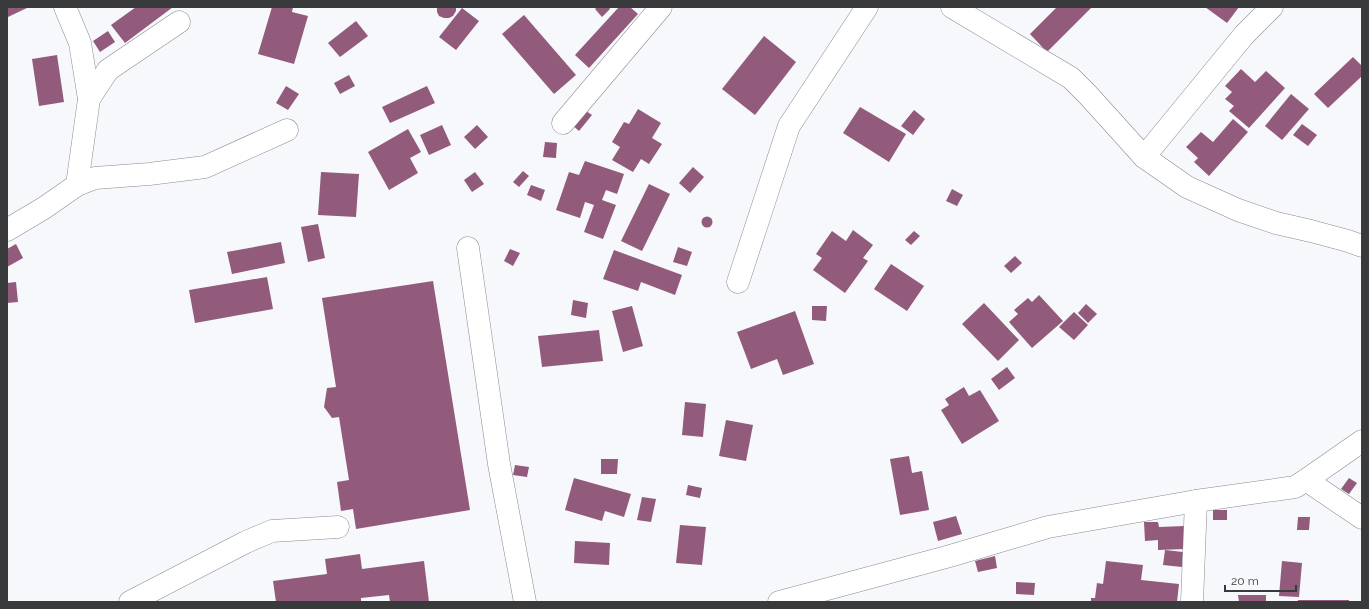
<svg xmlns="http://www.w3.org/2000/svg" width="1369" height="609" font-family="Raleway,sans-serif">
<rect width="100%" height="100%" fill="#f6f8fc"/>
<g fill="#925a7b">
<polygon points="7,7 29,7 8,17"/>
<polygon points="136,7 173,7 125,43 111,25"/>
<polygon points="272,7 293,7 292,12 308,16 294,64 258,54"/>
<polygon points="437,7 456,7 456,11 453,16 449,18 444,18 439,16 437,12"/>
<polygon points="597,7 609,7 610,9 602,17 595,9"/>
<polygon points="619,7 630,7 638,14 589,68 575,55"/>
<polygon points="1057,7 1092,7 1047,52 1030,34"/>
<polygon points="1205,7 1239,7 1227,23"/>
<polygon points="462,8 479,21 456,50 439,37"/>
<polygon points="524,15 576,75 554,94 502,34"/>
<polygon points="356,21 368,36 340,57 328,43"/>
<polygon points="108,31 115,42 100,52 93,41"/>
<polygon points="764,36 796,62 755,115 722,89"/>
<polygon points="57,55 64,102 39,106 32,59"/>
<polygon points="1353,57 1362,66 1362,76 1328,108 1314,94"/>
<polygon points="1241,69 1255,82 1266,71 1285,88 1249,128 1229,111 1234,106 1225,99 1232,92 1225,86"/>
<polygon points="349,75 355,86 340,94 334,83"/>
<polygon points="286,86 299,94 288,110 276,103"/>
<polygon points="427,86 435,103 390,123 382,107"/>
<polygon points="1291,94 1309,109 1282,140 1265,126"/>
<polygon points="860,107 906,134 889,162 843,133"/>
<polygon points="583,109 592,115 579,131 571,124"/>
<polygon points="638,109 661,123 652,138 662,144 649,164 641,159 633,172 612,160 620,147 612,142 624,122 629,124"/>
<polygon points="914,110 925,119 913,135 901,126"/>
<polygon points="1233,119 1248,132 1209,176 1194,162 1198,158 1186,147 1201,132 1213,142"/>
<polygon points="1302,124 1317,135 1308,146 1293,135"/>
<polygon points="442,125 451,145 429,155 420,135"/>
<polygon points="477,125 488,137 475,149 464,137"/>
<polygon points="408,129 421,152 410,158 418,173 389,190 368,152"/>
<polygon points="545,142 557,143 556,158 543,157"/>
<polygon points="585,161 624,174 617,194 606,190 602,200 616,205 603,239 584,232 594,205 585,202 580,218 556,210 569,172 579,175"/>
<polygon points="693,167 704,177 690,193 679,183"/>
<polygon points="523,171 529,176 519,187 513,182"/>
<polygon points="321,172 359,174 356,217 318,215"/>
<polygon points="475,172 484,184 472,192 464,180"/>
<polygon points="649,184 670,194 642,251 621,241"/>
<polygon points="531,185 545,190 541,201 527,195"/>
<polygon points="952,189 963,195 957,206 946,201"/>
<circle cx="707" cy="222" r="5.5"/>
<polygon points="318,224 325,258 308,262 301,227"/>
<polygon points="853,230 873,245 863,258 868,261 845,293 813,270 822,258 816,254 832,231 846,241"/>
<polygon points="914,231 920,236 911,245 905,240"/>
<polygon points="281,242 285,263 232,274 227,252"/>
<polygon points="16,244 23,258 7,267 7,249"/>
<polygon points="678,247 692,252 687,266 673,262"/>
<polygon points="510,249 520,253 513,266 504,261"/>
<polygon points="614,250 682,275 675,295 641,282 638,291 603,279"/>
<polygon points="1015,256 1022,263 1011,273 1004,266"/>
<polygon points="891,264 924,286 907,311 874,289"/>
<polygon points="267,277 273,309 195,323 189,290"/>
<polygon points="433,281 470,510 356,529 353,509 341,511 337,482 349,480 339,417 332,418 324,407 327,388 336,387 322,298"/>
<polygon points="16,282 18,302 7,303 7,283"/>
<polygon points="1039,295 1063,321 1032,348 1009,322 1018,314 1014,310 1028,298 1032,302"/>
<polygon points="573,300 588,303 586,318 571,315"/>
<polygon points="984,303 1019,340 998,361 962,324"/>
<polygon points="1086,304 1097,314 1088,323 1078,313"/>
<polygon points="632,306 643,346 623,352 612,311"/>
<polygon points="812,306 827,306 826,321 812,320"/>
<polygon points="795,311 814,364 783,375 777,359 751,369 737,332"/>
<polygon points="1074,312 1088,325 1074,340 1059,327"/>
<polygon points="599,330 603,361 542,367 538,336"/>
<polygon points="1007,367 1015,378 999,390 991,379"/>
<polygon points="964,387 969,396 980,390 999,421 962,444 941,410 949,405 945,399"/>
<polygon points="685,402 706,404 703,437 682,435"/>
<polygon points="726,420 753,425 746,461 719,456"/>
<polygon points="909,456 912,473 922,471 929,510 900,515 890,459"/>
<polygon points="601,459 618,459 617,474 601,474"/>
<polygon points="515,465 529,467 527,477 513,475"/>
<polygon points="574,478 631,494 624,517 605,511 602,521 565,510"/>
<polygon points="1349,478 1357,483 1349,494 1341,489"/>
<polygon points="688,485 702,488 700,498 686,495"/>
<polygon points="642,497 656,499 651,522 637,520"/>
<rect x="1213" y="510" width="14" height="10"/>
<polygon points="956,516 962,534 938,541 933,522"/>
<polygon points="1298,517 1310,517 1309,530 1297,530"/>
<polygon points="1144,522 1158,522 1159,527 1184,526 1185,549 1158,550 1158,540 1145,541"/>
<polygon points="680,525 706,527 702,565 676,563"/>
<polygon points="575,541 610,543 609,565 574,563"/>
<polygon points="1165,550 1183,552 1182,567 1163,565"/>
<polygon points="360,554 362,569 424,561 429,602 390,602 389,595 361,598 361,602 276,602 273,581 327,574 325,559"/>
<polygon points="995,556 997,568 978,572 975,561"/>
<polygon points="1106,561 1143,565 1141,580 1179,584 1177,602 1091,602 1091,598 1095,598 1097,583 1103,584"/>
<polygon points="1282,561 1302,563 1299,597 1279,596"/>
<polygon points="1016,582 1035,583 1034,595 1016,594"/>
<polygon points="1238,595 1266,595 1266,602 1239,602"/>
<rect x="1298" y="600" width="51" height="2"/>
</g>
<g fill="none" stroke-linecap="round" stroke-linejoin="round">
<g stroke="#898b8e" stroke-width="23">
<g id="street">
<polyline points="65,7 80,43 89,99 77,185"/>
<polyline points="952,7 1071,78 1088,95 1144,157 1187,187 1238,210 1276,223 1311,231 1348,241 1362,246"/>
<polyline points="89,99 108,70 179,22"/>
<polyline points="563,123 661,7"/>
<polyline points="1144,157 1244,35 1272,7"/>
<polyline points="7,230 44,208 77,185 95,178 149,174 205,167 287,130"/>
<polyline points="468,248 499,464 525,602"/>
<polyline points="738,282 789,126 867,7"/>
<polyline points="1306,480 1362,518"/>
<polyline points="130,602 246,542 272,531 338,527"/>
<polyline points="779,602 950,556 1048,527 1196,501 1295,487 1306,480 1362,441"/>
<polyline points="1192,602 1196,501"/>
</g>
</g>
<use href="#street" stroke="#fff" stroke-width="22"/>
</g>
<rect width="1369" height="609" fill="none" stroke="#393a3b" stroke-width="16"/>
<path d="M1225 585v6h71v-6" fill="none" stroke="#393a3b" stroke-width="2"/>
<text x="1231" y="585" font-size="12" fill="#393a3b" stroke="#f6f8fc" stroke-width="3" paint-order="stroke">20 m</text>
</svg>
